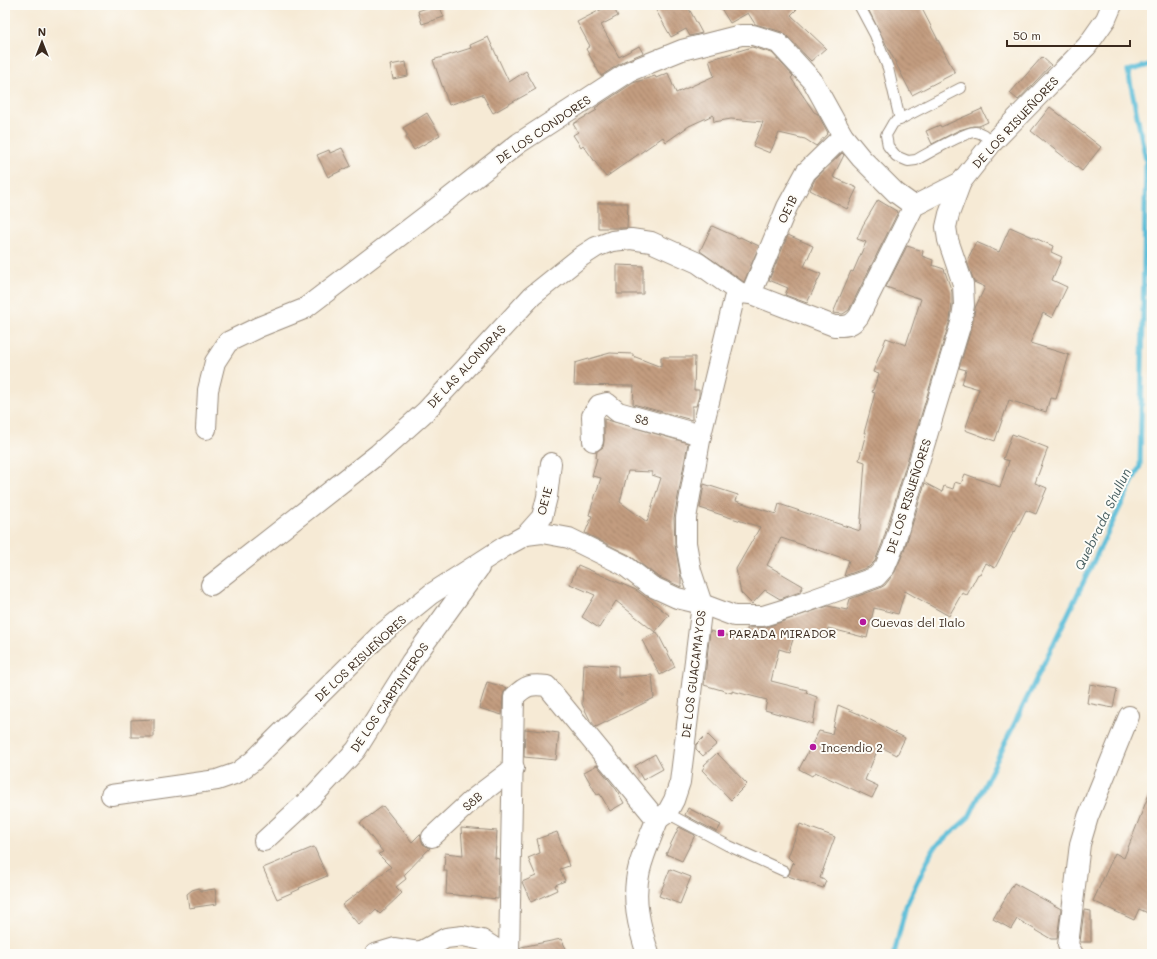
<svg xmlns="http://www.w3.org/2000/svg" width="1157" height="959" font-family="Mali,sans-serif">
<defs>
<pattern id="building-back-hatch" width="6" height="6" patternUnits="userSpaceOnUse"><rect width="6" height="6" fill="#c39d80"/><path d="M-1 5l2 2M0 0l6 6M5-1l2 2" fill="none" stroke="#a08068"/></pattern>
</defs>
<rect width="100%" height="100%" fill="#fdfcf7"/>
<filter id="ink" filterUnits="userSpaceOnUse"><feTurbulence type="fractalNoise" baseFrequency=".025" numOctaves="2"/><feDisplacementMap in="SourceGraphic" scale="8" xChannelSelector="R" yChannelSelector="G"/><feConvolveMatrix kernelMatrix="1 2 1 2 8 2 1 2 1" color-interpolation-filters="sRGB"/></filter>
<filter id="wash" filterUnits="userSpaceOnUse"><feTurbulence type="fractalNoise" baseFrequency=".012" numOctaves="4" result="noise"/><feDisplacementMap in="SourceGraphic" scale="16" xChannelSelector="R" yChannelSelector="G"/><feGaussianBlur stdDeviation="0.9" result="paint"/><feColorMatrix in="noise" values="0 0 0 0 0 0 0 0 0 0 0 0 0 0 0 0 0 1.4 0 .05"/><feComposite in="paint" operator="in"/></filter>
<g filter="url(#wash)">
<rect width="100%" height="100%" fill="#f6ead5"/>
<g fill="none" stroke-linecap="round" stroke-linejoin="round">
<polyline stroke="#59bcd7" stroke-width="5" points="894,954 906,906 933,849 969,817 1140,466 1146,160 1128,71 1152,64"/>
</g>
<g id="blocks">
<g fill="url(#building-back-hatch)" fill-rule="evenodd">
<polygon points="435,5 439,5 444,17 422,24 418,11"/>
<polygon points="610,5 612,5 618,16 601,25 619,57 639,46 643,53 624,61 601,76 586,49 590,46 577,22"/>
<polygon points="653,5 687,5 702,33 690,36 686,29 671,37"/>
<polygon points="719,5 801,5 791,15 826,48 811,61 786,35 782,32 755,24 748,13 730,23"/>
<polygon points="866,5 920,5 955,73 912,95"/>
<polygon points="488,37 509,82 526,71 536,89 493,113 482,94 449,105 433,60 471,48 470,45"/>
<polygon points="752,47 772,53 793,76 791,78 814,112 818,114 828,133 816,146 805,139 779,133 770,153 753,146 763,122 731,119 714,122 713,115 689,126 666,142 663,137 606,177 583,145 581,147 573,135 578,132 573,124 597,110 595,108 633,83 655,76 656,78 668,73 676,93 714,76 709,60"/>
<polygon points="1042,57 1051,65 1018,100 1010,93"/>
<polygon points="406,62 408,76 393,79 390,65"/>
<polygon points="1050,107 1101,147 1082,171 1031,131"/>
<polygon points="982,109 988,122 979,126 973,126 959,130 932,144 926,131 940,125 941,127"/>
<polygon points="427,113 440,135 414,150 406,137 408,136 403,128"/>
<polygon points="342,148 351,166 328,177 317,155 329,150 330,153"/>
<polygon points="842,153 844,155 833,177 857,188 847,209 810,190 815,179"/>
<polygon points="878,200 898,212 849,310 843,314 833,313 851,271 853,272 866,242 857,239 863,225"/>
<polygon points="598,203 628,203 627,228 598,228"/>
<polygon points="712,226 739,238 740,237 759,246 744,282 700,251"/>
<polygon points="1010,227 1053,246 1051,252 1062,257 1052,280 1067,287 1052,318 1043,313 1030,343 1069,355 1056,399 1050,398 1046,412 1009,400 995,441 965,430 979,389 962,384 966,370 959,368 972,326 975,308 985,287 974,282 967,261 976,242 999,252"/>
<polygon points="788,235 813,246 804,267 821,274 807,303 785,295 788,288 769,280"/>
<polygon points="907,246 923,251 922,256 933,260 932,265 944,269 952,292 952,304 950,320 882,544 875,561 869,567 844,576 849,560 781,538 767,565 803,586 800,592 780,599 765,590 752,604 741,593 736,569 760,527 700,508 704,484 738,495 736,501 776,514 779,504 860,531 865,462 859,460 866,433 864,433 875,393 872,392 879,374 873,372 886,338 906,345 921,299 886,287"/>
<polygon points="617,265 643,266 643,294 617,294"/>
<polygon points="610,353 633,354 633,356 661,367 661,357 695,357 694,390 699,390 699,396 696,406 692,406 692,420 633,404 634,386 574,385 575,363"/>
<path d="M604,419l84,24 -14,75 1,27 6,33v9l-24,-11 -28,-21 -44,-22 7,-17 -3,-1 12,-37 -9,-2 5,-18h-1l1,-7 6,-4 1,-6zM628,471l24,1v3l9,3 -14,44 -27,-20z"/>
<polygon points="1012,434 1048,448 1035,483 1047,488 1036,514 1026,510 1015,532 1014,531 995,568 986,563 980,575 978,574 967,595 962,593 949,616 905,591 898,614 874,608 867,638 828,628 827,638 795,633 789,652 779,649 771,681 807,690 806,693 817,697 813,724 765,710 767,700 732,691 732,693 704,685 710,631 749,641 747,628 766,627 828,606 847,610 850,599 880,588 885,585 895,572 904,551 925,483 942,492 944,486 953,489 955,482 961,484 965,474 1000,487 1009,461 1003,459"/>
<polygon points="578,565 636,590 669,615 655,632 616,601 599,628 582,617 595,595 570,584"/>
<polygon points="657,632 675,667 660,675 642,640"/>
<polygon points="584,664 618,666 618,678 652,675 654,698 596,727 590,720 582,704"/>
<polygon points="487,682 507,688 504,692 503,696 502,715 479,708"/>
<polygon points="1090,684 1117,689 1113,708 1087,703"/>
<polygon points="838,705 859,714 905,738 897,755 879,746 865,780 878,786 872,798 815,772 812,776 799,769 819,731 832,734"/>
<polygon points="154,719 154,737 131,737 131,720"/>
<polygon points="525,729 559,733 556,760 524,757"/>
<polygon points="707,734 717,744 703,756 696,749 696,745"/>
<polygon points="717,753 747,784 731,800 702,770 705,766 704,765"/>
<polygon points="655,754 663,769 643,780 635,766"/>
<polygon points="597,765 616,789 624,803 610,811 600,794 597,795 584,772"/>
<polygon points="1151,789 1152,789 1152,915 1139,909 1134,920 1093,901 1115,853 1124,858"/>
<polygon points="383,806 412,842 420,834 423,844 430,848 404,875 406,879 396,887 402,893 380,914 376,910 359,925 342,905 391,867 378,854 383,852 360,823"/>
<polygon points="688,808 721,825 717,832 685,815"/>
<polygon points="800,824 835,837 820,878 826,881 823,888 788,876 793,863 795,864 788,857"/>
<polygon points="679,827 695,835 682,861 666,854"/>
<polygon points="461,828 497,831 495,858 499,859 498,899 446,894 447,871 444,871 445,853 463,855"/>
<polygon points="557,832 569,866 560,869 565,881 555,885 557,890 531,902 522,882 536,876 528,858 540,853 537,839"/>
<polygon points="314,847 327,876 299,888 300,889 277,899 263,868"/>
<polygon points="670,869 691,877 680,904 659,896"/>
<polygon points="1014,883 1061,909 1057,939 1051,939 1017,919 1011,929 993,919"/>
<polygon points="199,888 201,891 215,889 217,904 189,908 187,894 192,890"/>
<polygon points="1084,910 1091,911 1091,942 1080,942"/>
<polygon points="561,939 569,954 520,954 521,947"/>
</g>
</g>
</g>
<g filter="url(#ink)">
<use href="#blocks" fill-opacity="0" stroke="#988a7a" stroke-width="1"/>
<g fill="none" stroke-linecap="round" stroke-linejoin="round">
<g stroke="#988a7a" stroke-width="12">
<g id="service">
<polyline points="859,5 875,35 888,68 900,120"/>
<path d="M961,88l-68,35 -4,7 -3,5 2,11 8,10 12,5 8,-1c13,-7 46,-27 58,-28 8,-1 13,6 18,11"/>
<polyline points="667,813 727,845 784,871"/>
</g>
</g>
<g stroke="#988a7a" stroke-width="22">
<g id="minor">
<polyline points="751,294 787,207 806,172 843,136"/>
<polyline points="206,429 208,390 215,362 228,342 259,327 304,309 439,206 519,143 630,71 682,50 741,35 753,35 778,43 812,80 843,136 861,158 896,193 914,206"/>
<polyline points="593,441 592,416 599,405 607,403 618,412 701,435"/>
<polyline points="526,535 542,517 547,497 551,463"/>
<polyline points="211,585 378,454 426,411 532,296 582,256 596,247 612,241 631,239 651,242 698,263 740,293"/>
<polyline points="111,795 217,780 237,773 253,761 379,636 431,594 504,547 526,535 542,533 569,538 624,565 651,586 677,598 702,604 734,616 763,616 789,608 876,577 885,567 893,548 961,323 964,305 963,284 948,240 946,227 949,214 961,182 992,143 1087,46 1106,19 1112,5"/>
<polyline points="432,837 472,800 514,768"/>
<polyline points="264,841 315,794 356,750 411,662 479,568"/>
<polyline points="375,954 395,948 420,952 446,938 463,936 482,940 504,954"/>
<path d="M509,954l5,-257c12,-12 17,-13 33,-11l110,134 10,-7 7,-13 6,-18 22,-178 -11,-33 -5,-28v-25l15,-83 33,-136 6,-6 11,1 83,32c12,0 17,1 25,-10l55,-110 47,-24"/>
<polyline points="1073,954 1068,945 1080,844 1088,817 1129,716"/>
</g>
</g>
<g stroke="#988a7a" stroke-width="24">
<g id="tertiary">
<polyline points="420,952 420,954"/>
<path d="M648,954c-9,-27 -16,-56 -9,-84 4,-17 12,-34 18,-50"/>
</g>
</g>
<use href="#service" stroke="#fff" stroke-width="10"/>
<use href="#minor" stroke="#fff" stroke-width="20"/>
<use href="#tertiary" stroke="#fff" stroke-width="22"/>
</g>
</g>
<g fill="#b5179e" stroke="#fdfcf7" stroke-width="1.5">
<circle cx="863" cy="622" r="4"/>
<rect x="717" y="629" width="8" height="8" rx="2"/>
<circle cx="813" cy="747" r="4"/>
</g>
<g text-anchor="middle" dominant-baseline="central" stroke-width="4" stroke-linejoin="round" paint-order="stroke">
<g font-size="12" fill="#3b2a1e" stroke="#fdfcf7">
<text transform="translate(1015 122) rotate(-47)">DE LOS RISUEÑORES</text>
<text transform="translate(543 129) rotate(-34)">DE LOS CONDORES</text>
<text transform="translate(787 209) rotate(-65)">OE1B</text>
<text transform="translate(466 366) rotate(-47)">DE LAS ALONDRAS</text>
<text transform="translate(642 419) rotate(15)">S8</text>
<text transform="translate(908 496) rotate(-72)">DE LOS RISUEÑORES</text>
<text transform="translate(544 501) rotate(-75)">OE1E</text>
<text transform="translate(360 658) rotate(-43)">DE LOS RISUEÑORES</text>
<text transform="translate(693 674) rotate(-83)">DE LOS GUACAMAYOS</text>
<text transform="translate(389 697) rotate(-56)">DE LOS CARPINTEROS</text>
<text transform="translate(472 801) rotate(-41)">S8B</text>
</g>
<g font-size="12" fill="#3b2a1e" stroke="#fdfcf7" text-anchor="start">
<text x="871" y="622">Cuevas del Ilalo</text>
<text x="729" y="633">PARADA MIRADOR</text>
<text x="821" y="747">Incendio 2</text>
</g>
<g font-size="13" font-style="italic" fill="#465d5f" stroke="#fdfcf7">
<text transform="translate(1102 519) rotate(-64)">Quebrada Shullun</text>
</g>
</g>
<rect width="1157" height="959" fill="none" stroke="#fdfcf7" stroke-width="20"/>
<g transform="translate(42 42)" stroke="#fdfcf7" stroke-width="3" paint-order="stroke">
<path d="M0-3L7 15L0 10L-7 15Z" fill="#3b2a1e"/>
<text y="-6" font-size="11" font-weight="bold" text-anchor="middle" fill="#3b2a1e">N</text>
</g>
<path d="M1007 40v6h123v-6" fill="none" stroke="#3b2a1e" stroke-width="2"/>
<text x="1013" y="40" font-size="12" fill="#3b2a1e" stroke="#fdfcf7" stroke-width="3" paint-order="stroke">50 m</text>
</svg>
